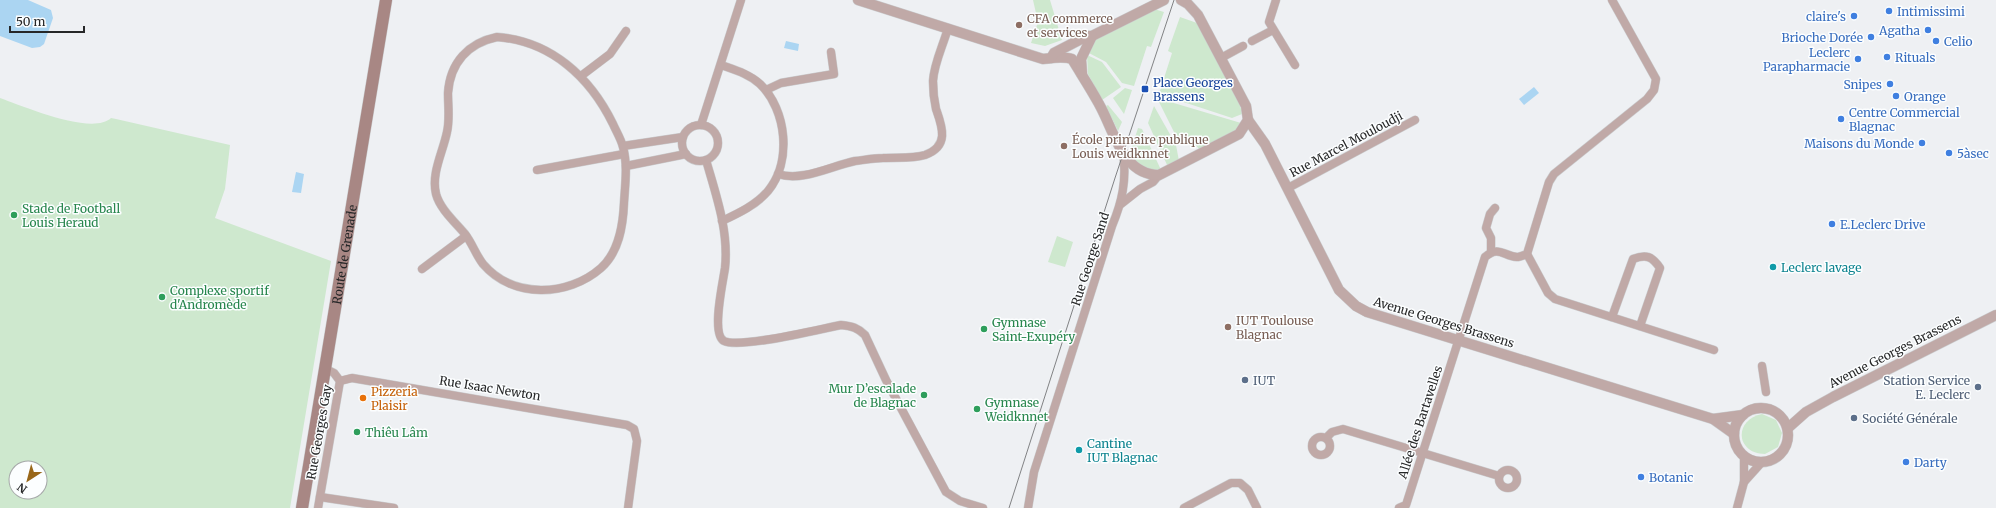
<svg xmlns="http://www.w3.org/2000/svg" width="1996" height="508" font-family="Merriweather,serif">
<rect width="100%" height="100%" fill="#eef0f3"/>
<g fill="#cee8ce" fill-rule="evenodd">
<polygon points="1033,0 1050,0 1062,40 1045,46 1031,43 1038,22"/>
<polygon points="1154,9 1164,12 1151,47 1147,46 1134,86 1122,83 1106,62 1087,52 1095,39"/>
<polygon points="1180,17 1197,23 1240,105 1242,114 1232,118 1159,94 1172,53 1168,51"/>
<polygon points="1087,55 1102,62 1121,87 1102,100 1088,74"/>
<polygon points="1125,88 1132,90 1124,114 1113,98"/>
<path d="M0,98c23,8 92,38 111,20l5,1 114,26 -5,44 -10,29 116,43 -41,247h-290zM16,468h24v24h-24z"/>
<polygon points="1157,98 1241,123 1233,134 1200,150 1192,141 1177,138"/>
<polygon points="1108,105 1122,122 1118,131 1106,106"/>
<polygon points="1154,106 1176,145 1179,161 1168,167 1148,123"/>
<path d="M1138,128l4,1 19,41c-15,0 -24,-4 -31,-17z"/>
<polygon points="1057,236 1073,242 1065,267 1048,262"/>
<path d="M1762,414l14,6 6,13 -4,14 -13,7c-29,0 -32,-34 -3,-40z"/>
</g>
<g fill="#abd5f2">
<polygon points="0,0 28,0 51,10 53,18 44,44 40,47 32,48 0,36"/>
<polygon points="786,41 799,44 798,51 784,48"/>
<polygon points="1534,87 1539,93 1524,105 1519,99"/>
<polygon points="296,172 304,174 301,193 292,192"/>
</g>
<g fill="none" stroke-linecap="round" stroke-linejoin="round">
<g stroke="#caccce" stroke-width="9">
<g id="minor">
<polyline points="1276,0 1269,22 1295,65"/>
<path d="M497,37c54,4 93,40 116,87 3,7 8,15 10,23 5,18 2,38 1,56 -1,23 -5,49 -23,65 -33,29 -88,31 -118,-4 -7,-9 -11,-21 -18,-30 -10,-12 -25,-25 -29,-40 -5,-21 7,-42 11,-62 3,-13 1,-26 1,-39 2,-30 20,-50 49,-56z"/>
<polyline points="1252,41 1273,30"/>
<polyline points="1221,58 1243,46"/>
<path d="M721,65c14,5 28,9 39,19 27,26 32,78 8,107 -12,14 -29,22 -46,30"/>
<polyline points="581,76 610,54 626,31"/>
<polyline points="766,90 781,83 834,74 831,52"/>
<polyline points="701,125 741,0"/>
<circle cx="700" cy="143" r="18"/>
<polyline points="623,146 683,137"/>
<path d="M706,160c10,35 23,71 19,108 -2,14 -14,66 -1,73 16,8 96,-12 117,-16 11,1 17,3 24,10l21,45 60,112 14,9 23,7"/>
<polyline points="626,166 686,154"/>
<polyline points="537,170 624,154"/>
<path d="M778,174c24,8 53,-8 77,-13 9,-1 19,-3 28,-3 13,-1 29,1 42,-3 25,-9 17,-29 11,-46 -2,-9 -3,-19 -3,-28 1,-18 10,-35 15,-53"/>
<polyline points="1288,188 1415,120"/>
<polyline points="1121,204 1140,189 1153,182 1159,175"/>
<polyline points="1491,252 1491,238 1486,228 1490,214 1495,208"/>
<polyline points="1527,254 1548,293 1555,299 1714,350"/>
<polyline points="422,269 466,236"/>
<path d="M1612,317l21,-58c13,-5 19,-3 27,9l-20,58"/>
<polyline points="1762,366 1766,392"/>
<polyline points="340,381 352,378 627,425 634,429 637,441 628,508"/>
<circle cx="1321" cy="446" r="9"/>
<polyline points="1326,438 1332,432 1343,429 1499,476"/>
<circle cx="1508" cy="479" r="9"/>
<polyline points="1744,482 1762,462"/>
<polyline points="320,497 394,508"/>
<polyline points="318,508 340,381 334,373 324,368"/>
<path d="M1028,508l6,-36 78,-246c10,-24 15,-46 11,-73"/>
<polyline points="1184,508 1231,483 1240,483 1248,490 1257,508"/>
<path d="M1399,508l7,-3 79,-248c14,-12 18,-1 32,0 3,0 7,-2 10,-3l22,-72 5,-8 93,-75 7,-9 2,-11 -44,-79"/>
<polyline points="1737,508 1744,482 1744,456"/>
</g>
</g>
<g stroke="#caccce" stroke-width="11">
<g id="tertiary">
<path d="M858,0l185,59c10,-1 20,-3 29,0 9,15 19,30 27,45 15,26 23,71 60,71l80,-41 9,-14 -2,-14 -48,-91 -10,-11 -7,-4"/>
<polyline points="1051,58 1054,53 1087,36 1092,36 1164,0"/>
<polyline points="1082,73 1081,59 1092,36"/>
<polyline points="1248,120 1265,144 1339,290 1356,306 1367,312 1713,419 1734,434"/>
<circle cx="1761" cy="435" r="27"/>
<polyline points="1713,419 1743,415"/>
<polyline points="1788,428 1806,412 1833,397 1996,315"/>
</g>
</g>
<g stroke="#caccce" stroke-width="13">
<g id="secondary">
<path id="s1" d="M302,508l84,-508"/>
</g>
</g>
<use href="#minor" stroke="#c0a9a7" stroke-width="8"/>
<use href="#tertiary" stroke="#c0a9a7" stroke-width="10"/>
<use href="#secondary" stroke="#a88784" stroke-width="12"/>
<polyline stroke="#818284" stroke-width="1" points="1009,508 1115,178 1174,0"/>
</g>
<g fill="#3f7fe0" stroke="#fcfeff" stroke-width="1.5">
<circle cx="1889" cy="11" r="4"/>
<circle cx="1854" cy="16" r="4"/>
<circle cx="1928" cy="30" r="4"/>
<circle cx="1871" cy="37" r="4"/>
<circle cx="1936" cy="41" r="4"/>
<circle cx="1887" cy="57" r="4"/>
<circle cx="1858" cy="59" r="4"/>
<circle cx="1890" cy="84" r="4"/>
<circle cx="1896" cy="96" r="4"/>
<circle cx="1841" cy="119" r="4"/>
<circle cx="1922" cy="143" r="4"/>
<circle cx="1949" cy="153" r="4"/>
<circle cx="1832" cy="224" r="4"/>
<circle cx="1906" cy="462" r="4"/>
<circle cx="1641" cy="477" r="4"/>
</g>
<g fill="#8d6e63" stroke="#fcfeff" stroke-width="1.5">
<circle cx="1019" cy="25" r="4"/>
<circle cx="1064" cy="146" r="4"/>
<circle cx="1228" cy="327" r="4"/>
</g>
<rect fill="#1a4fb4" stroke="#fcfeff" stroke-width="1.5" x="1141" y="85" width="8" height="8" rx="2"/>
<g fill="#2e9e5b" stroke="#fcfeff" stroke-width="1.5">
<circle cx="14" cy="215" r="4"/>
<circle cx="162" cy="297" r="4"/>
<circle cx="984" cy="329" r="4"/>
<circle cx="924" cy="395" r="4"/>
<circle cx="977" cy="409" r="4"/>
<circle cx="357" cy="432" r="4"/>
</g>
<g fill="#0f9aa8" stroke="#fcfeff" stroke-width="1.5">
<circle cx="1773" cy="267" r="4"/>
<circle cx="1079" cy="450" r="4"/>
</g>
<g fill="#5c6f8a" stroke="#fcfeff" stroke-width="1.5">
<circle cx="1245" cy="380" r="4"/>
<circle cx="1978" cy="387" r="4"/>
<circle cx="1854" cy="418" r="4"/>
</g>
<circle fill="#e8710a" stroke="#fcfeff" stroke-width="1.5" cx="363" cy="398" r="4"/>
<g text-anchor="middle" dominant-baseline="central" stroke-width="3" stroke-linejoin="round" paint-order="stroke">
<g font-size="12" fill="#366cbe" stroke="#fcfeff" text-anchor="start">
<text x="1897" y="11">Intimissimi</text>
<text x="1846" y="16" text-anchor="end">claire's</text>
<text x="1920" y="30" text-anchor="end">Agatha</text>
<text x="1863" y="37" text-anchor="end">Brioche Dorée</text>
<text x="1944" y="41">Celio</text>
<text x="1850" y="52" text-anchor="end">Leclerc<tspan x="1850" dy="14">Parapharmacie</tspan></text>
<text x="1895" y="57">Rituals</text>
<text x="1882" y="84" text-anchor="end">Snipes</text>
<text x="1904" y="96">Orange</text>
<text x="1849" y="112">Centre Commercial<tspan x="1849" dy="14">Blagnac</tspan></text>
<text x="1914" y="143" text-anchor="end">Maisons du Monde</text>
<text x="1957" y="153">5àsec</text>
<text x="1840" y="224">E.Leclerc Drive</text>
<text x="1914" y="462">Darty</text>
<text x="1649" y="477">Botanic</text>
</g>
<g font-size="12" fill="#785e54" stroke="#fcfeff" text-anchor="start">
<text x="1027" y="18">CFA commerce<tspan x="1027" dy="14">et services</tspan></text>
<text x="1072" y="139">École primaire publique<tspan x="1072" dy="14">Louis weidknnet</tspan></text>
<text x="1236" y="320">IUT Toulouse<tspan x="1236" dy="14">Blagnac</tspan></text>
</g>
<g font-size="12" fill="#164399" stroke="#fcfeff" text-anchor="start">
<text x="1153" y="82">Place Georges<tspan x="1153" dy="14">Brassens</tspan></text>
</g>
<g font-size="12" fill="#262728" stroke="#fcfeff">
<text transform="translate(1346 144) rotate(-28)">Rue Marcel Mouloudji</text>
<text stroke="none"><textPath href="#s1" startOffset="257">Route de Grenade</textPath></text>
<text transform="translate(1090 259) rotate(-72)">Rue George Sand</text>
<text transform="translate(1444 322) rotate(17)">Avenue Georges Brassens</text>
<text transform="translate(1895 351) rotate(-27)">Avenue Georges Brassens</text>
<text transform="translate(490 388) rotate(9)">Rue Isaac Newton</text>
<text transform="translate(1420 422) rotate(-72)">Allée des Bartavelles</text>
<text transform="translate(319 432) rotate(-80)">Rue Georges Gay</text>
</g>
<g font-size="12" fill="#27864d" stroke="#fcfeff" text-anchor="start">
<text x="22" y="208">Stade de Football<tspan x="22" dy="14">Louis Heraud</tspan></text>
<text x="170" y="290">Complexe sportif<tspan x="170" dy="14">d'Andromède</tspan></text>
<text x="992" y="322">Gymnase<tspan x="992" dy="14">Saint-Exupéry</tspan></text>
<text x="916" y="388" text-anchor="end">Mur D’escalade<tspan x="916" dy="14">de Blagnac</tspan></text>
<text x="985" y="402">Gymnase<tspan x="985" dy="14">Weidknnet</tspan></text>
<text x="365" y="432">Thiêu Lâm</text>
</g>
<g font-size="12" fill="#0d838f" stroke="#fcfeff" text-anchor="start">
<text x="1781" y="267">Leclerc lavage</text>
<text x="1087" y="443">Cantine<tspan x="1087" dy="14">IUT Blagnac</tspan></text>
</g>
<g font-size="12" fill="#4e5e75" stroke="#fcfeff" text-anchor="start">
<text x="1253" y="380">IUT</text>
<text x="1970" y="380" text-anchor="end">Station Service<tspan x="1970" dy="14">E. Leclerc</tspan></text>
<text x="1862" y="418">Société Générale</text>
</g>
<g font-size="12" fill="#c56008" stroke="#fcfeff" text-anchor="start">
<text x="371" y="391">Pizzeria<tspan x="371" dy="14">Plaisir</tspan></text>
</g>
</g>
<g transform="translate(28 480) rotate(216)"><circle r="19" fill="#fcfeff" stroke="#a6a8a9"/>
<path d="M0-3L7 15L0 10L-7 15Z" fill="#99671a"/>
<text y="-6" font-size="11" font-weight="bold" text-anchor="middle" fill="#262728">N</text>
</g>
<path d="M10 26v6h74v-6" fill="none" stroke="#262728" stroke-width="2"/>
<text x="16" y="26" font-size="12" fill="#262728" stroke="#fcfeff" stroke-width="3" paint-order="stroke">50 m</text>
</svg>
